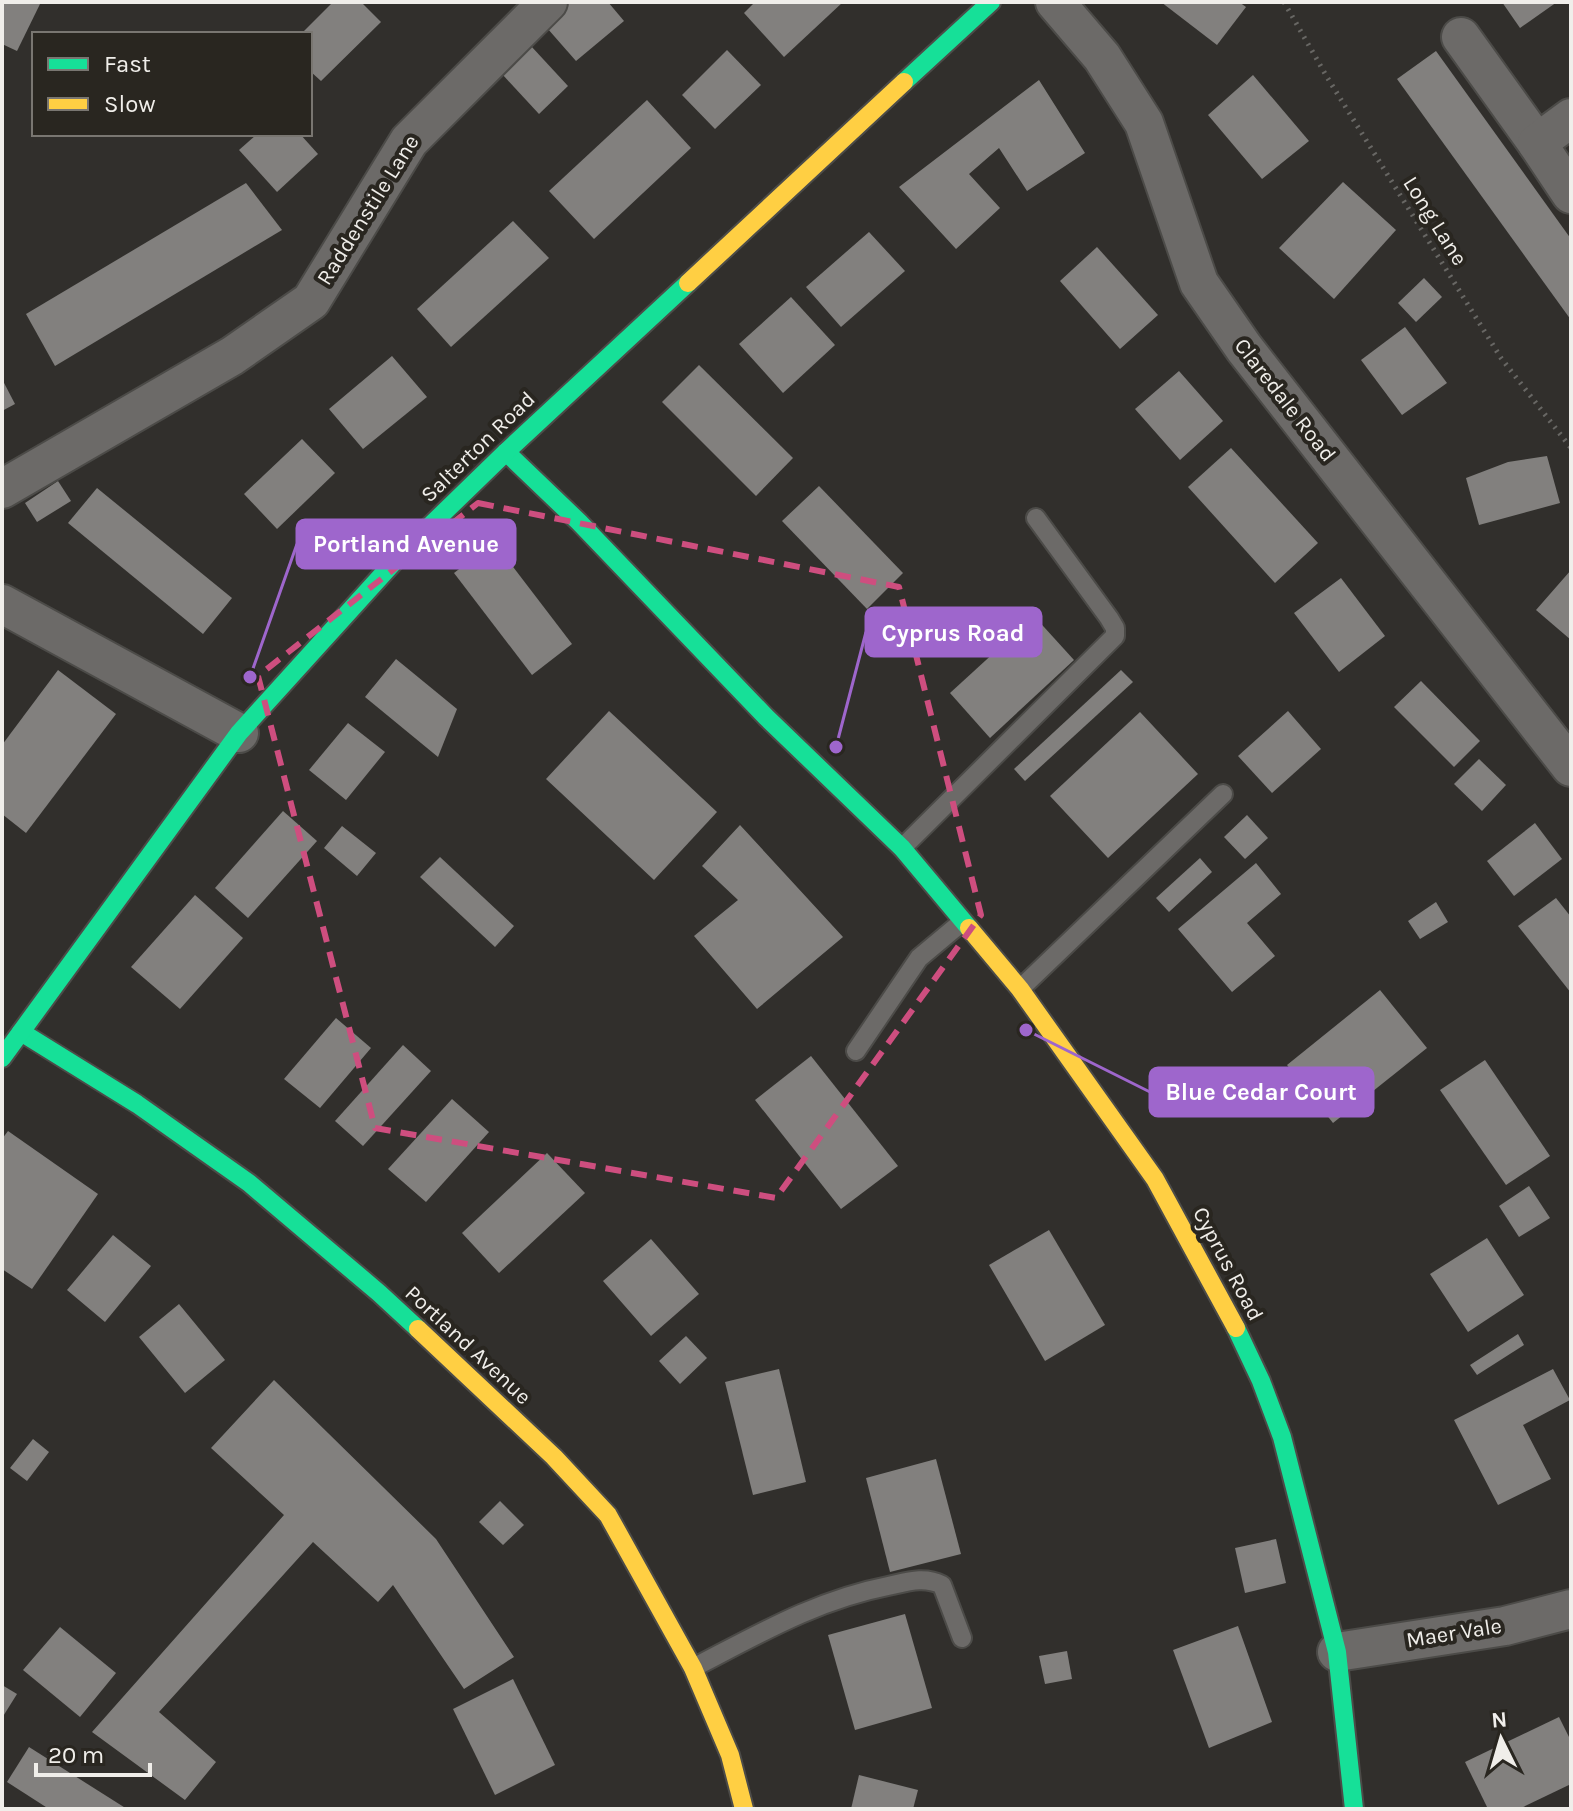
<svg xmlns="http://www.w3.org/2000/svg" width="1573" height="1811" font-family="Karla,sans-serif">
<rect width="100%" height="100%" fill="#312f2c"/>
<g fill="#82807e">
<polygon points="2,2 41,2 17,51 2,44"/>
<polygon points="333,2 361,2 381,22 321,81 310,71 310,34 301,34"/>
<polygon points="561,2 608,2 624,21 576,61 540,20"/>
<polygon points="755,2 843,2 784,57 744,13"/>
<polygon points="1161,2 1239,2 1246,7 1217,45"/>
<polygon points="1502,2 1557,2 1520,28"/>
<polygon points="531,46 568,86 539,114 502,74"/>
<polygon points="727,50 761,85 715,129 682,95"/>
<polygon points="1436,51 1571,239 1571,320 1397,79"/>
<polygon points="1253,75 1309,141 1262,179 1208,115"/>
<polygon points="1039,80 1085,153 1027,191 999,148 969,174 1000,208 956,249 899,187"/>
<polygon points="647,100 691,148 594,239 549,191"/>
<polygon points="257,134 300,134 318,154 277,192 239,150"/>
<polygon points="1343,182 1396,230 1334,299 1279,248"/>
<polygon points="246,183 282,230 55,366 26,314"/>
<polygon points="513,221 549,258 451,347 417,309"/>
<polygon points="869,232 905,271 841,327 806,287"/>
<polygon points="1097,247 1158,315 1120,349 1060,281"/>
<polygon points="1424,278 1442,297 1416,322 1398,303"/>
<polygon points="791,297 835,345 783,393 739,344"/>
<polygon points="1405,327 1447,383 1402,415 1361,360"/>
<polygon points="392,356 427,397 363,449 329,409"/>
<polygon points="699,365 793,458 756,496 662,402"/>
<polygon points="1179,371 1223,421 1180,460 1135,409"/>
<polygon points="2,379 15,404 2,411"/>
<polygon points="302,439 335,473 277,529 244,494"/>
<polygon points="1231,448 1318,543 1275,583 1188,487"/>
<polygon points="1547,456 1560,503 1479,525 1466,478 1508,462"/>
<polygon points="58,481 71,501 37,522 25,503"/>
<polygon points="819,486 903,573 867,609 782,521"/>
<polygon points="97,488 232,598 203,634 68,523"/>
<polygon points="494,542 572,644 532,675 454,573"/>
<polygon points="1571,570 1571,640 1536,610"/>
<polygon points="1341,578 1385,636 1339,672 1294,613"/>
<polygon points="1034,616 1074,660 990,738 950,693"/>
<polygon points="396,659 457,709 438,757 365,697"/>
<polygon points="58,670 116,714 26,833 2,814 2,745"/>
<polygon points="1121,670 1133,682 1025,781 1014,769"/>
<polygon points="1421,681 1480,741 1454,767 1394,707"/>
<polygon points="609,711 717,812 654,880 546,779"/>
<polygon points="1288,711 1321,749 1272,793 1238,756"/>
<polygon points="1140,712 1198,774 1108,858 1050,796"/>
<polygon points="348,723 385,752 346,800 309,770"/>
<polygon points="1479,759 1506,785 1482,811 1454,784"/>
<polygon points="283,811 317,841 248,918 215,888"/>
<polygon points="1247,815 1268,838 1245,859 1224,837"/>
<polygon points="1535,823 1562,859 1514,896 1487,861"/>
<polygon points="740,825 843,937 757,1009 694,936 738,900 702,866"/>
<polygon points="342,826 376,853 357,876 324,848"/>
<polygon points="440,857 514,926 495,947 420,877"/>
<polygon points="1200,858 1212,872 1169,912 1156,898"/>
<polygon points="1256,863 1281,894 1247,923 1275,956 1232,992 1178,929"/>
<polygon points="195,895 243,938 180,1009 131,967"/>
<polygon points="1556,898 1571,917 1571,993 1518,926"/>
<polygon points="1436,902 1448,922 1420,939 1408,921"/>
<polygon points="1380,990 1427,1048 1333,1123 1287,1065"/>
<polygon points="336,1018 371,1048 320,1108 284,1079"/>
<polygon points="403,1045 431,1071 363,1146 335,1121"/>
<polygon points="811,1056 898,1166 841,1209 755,1100"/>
<polygon points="1485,1060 1550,1156 1506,1185 1440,1090"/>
<polygon points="452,1099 489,1132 426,1202 388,1169"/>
<polygon points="8,1131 98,1194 32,1289 2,1269 2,1139"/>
<polygon points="547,1153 585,1193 499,1273 462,1233"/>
<polygon points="1529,1186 1550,1218 1519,1237 1499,1206"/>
<polygon points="1049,1230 1105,1325 1045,1361 989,1265"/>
<polygon points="113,1235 151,1266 105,1322 67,1290"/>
<polygon points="1487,1238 1524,1295 1468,1332 1430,1274"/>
<polygon points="651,1239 699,1294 651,1336 603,1281"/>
<polygon points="179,1304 225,1360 185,1393 139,1337"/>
<polygon points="1518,1334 1524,1345 1477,1375 1470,1365"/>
<polygon points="686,1336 707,1358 680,1384 659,1361"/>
<polygon points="779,1369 806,1482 753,1495 725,1382"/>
<polygon points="1553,1369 1570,1400 1523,1425 1551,1479 1498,1505 1454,1420"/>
<polygon points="274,1380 436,1539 514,1657 464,1689 393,1585 378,1602 313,1542 159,1712 216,1762 185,1800 92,1732 284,1515 211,1448"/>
<polygon points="33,1439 49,1452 27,1481 10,1468"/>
<polygon points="936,1459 961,1554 890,1572 866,1478"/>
<polygon points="500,1501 524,1525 503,1545 479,1522"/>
<polygon points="1276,1539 1286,1583 1245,1593 1235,1548"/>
<polygon points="905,1614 932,1708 855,1730 828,1635"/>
<polygon points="1238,1626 1272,1722 1209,1748 1173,1650"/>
<polygon points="60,1627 116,1673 80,1717 23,1670"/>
<polygon points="1067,1651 1072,1679 1045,1684 1039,1656"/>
<polygon points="513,1679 555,1765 495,1795 453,1709"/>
<polygon points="2,1685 17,1694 2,1718"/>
<polygon points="1559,1717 1571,1741 1571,1784 1519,1809 1488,1809 1465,1762"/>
<polygon points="29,1747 127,1809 49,1809 7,1782"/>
<polygon points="859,1775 918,1790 913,1809 851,1809"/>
</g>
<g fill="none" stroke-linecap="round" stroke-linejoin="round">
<g stroke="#4c4b48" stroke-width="22">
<g id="lane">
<polyline points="902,848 1115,636 1115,628 1109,618 1036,518"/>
<polyline points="1020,989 1223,794"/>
<polyline points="856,1051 919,958 962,922"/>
<path d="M693,1668c64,-33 123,-68 195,-82 19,-4 36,-10 54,-1l20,53"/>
</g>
</g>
<g stroke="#4c4b48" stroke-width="42">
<g id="street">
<polyline points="1055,2 1102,57 1144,123 1199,283 1244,348 1571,767"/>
<polyline points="1461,37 1537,143"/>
<polyline points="1571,118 1537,143 1571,194"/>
<polyline points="2,489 232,356 311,301 409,141 548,2"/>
<polyline points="2,604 239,733"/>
<polyline points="1337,1652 1505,1626 1571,1609"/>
</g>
</g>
<g stroke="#4c4b48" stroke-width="22">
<g id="fast">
<polyline points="904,82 991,2"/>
<polyline points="506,452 579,522 766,717 902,848 969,928"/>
<polyline points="21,1032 137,1104 249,1183 379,1293 418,1329"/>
<polyline points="2,1058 239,733 402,553 506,452 688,283"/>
<polyline points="1236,1328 1261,1381 1282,1437 1337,1652 1354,1809"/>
</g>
</g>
<g stroke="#4c4b48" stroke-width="22">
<g id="slow">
<polyline points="688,283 904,82"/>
<polyline points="969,928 1020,989 1155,1179 1236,1328"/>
<polyline points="418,1329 554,1457 608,1515 693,1668 730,1755 744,1809"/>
</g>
</g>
<polyline stroke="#686764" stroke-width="5" stroke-dasharray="2 6" stroke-linecap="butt" points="1284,2 1327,77 1501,358 1571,448"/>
<use href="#lane" stroke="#6c6a68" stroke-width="18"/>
<use href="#street" stroke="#6c6a68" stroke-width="38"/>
<use href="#fast" stroke="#16e098" stroke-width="18"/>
<use href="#slow" stroke="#ffcf43" stroke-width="18"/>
</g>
<path fill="none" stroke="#ce4e7f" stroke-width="6" stroke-dasharray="16 10" stroke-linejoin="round" d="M478,503l421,84 82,328 -205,283 -401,-70 -117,-452z"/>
<g text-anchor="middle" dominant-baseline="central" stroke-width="8" stroke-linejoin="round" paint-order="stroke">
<g font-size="22" fill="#f0eeea" stroke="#292620">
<text transform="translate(368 210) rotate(-58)">Raddenstile Lane</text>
<text transform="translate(1435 221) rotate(58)">Long Lane</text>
<text transform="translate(1285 400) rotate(52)">Claredale Road</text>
<text transform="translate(478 447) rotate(-44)">Salterton Road</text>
<text transform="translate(1228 1264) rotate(62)">Cyprus Road</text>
<text transform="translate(468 1345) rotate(43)">Portland Avenue</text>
<text transform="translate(1454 1633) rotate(-9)">Maer Vale</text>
</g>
</g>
<path fill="none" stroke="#9e66cc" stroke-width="3" d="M250 677L297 544M836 747L866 632M1026 1030L1150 1092"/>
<g fill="#9e66cc" stroke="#292620" stroke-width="3">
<circle cx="250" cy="677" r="8"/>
<circle cx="836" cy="747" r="8"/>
<circle cx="1026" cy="1030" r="8"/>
</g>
<g fill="#9e66cc" stroke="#9e66cc" stroke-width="3">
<rect x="297" y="520" width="218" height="48" rx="8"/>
<rect x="866" y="608" width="175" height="48" rx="8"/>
<rect x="1150" y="1068" width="223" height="48" rx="8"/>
</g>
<g font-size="24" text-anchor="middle" font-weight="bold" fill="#fff">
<text x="406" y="552">Portland Avenue</text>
<text x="953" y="641">Cyprus Road</text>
<text x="1261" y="1100">Blue Cedar Court</text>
</g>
<rect width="1573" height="1811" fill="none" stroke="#f0eeea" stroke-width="8"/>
<rect x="32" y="32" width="280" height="104" fill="#292620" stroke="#797671" stroke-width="2"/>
<rect x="48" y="58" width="40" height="12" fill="#16e098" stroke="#797671" stroke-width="2"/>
<text x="104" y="72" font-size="24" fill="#f0eeea">Fast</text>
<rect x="48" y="98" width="40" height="12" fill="#ffcf43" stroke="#797671" stroke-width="2"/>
<text x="104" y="112" font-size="24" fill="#f0eeea">Slow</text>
<g transform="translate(1501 1739) rotate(355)" stroke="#292620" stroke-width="6" paint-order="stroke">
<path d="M0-6L14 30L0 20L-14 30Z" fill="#f0eeea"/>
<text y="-12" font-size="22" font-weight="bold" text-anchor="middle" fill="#f0eeea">N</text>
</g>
<path d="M36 1763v12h114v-12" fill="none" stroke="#f0eeea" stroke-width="4"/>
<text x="48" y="1763" font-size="24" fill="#f0eeea" stroke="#292620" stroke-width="6" paint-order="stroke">20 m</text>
</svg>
